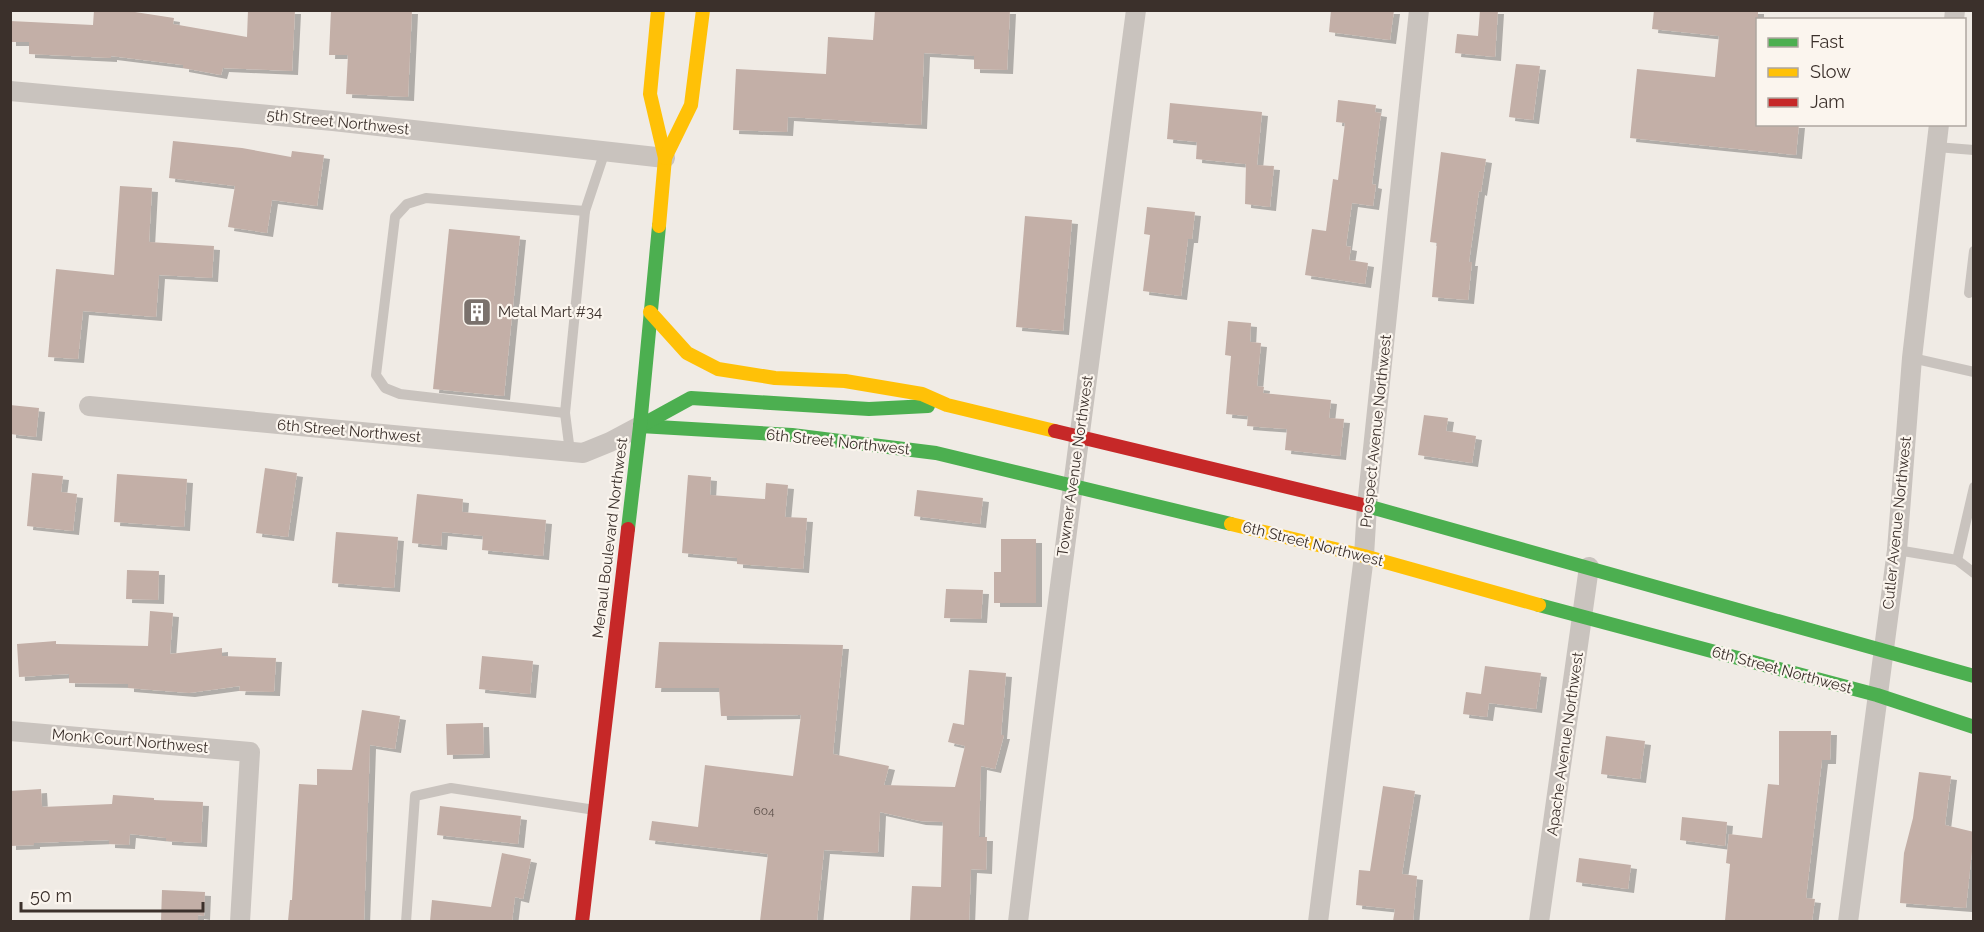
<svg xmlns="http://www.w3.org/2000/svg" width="1984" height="932" font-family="Raleway,sans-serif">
<defs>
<filter id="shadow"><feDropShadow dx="6" dy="4" stdDeviation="0" flood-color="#0004"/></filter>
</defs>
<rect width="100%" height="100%" fill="#f0ebe5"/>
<g fill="#c3afa7" filter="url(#shadow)">
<polygon points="94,10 122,10 174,18 173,24 247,37 248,10 295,10 292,71 223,68 221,75 183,68 183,65 111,56 111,58 29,54 29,42 10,42 10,21 93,25"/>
<polygon points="331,10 412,10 408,97 346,94 348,55 329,55"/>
<polygon points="875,10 1010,10 1007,70 974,69 974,56 924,53 921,125 788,117 787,132 733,130 736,69 826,74 828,37 873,40"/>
<polygon points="1331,10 1394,10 1390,40 1329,32"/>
<polygon points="1480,10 1498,10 1495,57 1455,53 1457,34 1478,36"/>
<polygon points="1654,10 1758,10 1758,124 1799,124 1796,155 1630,138 1637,69 1715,77 1719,36 1652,29"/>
<polygon points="1516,64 1540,66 1533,120 1509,117"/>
<polygon points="1338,100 1376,105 1375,112 1381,113 1372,184 1376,185 1373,206 1352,203 1346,246 1351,247 1349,260 1368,263 1365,284 1305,275 1312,229 1326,231 1333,179 1338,180 1345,123 1336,122"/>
<polygon points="1170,103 1262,112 1257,165 1274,166 1270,207 1245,204 1246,164 1254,165 1196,159 1197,142 1167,139"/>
<polygon points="173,141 242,148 291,157 292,151 324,155 317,206 272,200 267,233 228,227 235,186 169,178"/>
<polygon points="1441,152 1486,159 1481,192 1479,191 1469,262 1472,262 1468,300 1432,297 1437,243 1430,242"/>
<polygon points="120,186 152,188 149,242 214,246 212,278 159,275 156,317 83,311 78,359 48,357 56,269 114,275"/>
<polygon points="1147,207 1195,212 1192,239 1188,239 1181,296 1143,291 1150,235 1144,234"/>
<polygon points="1025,216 1072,220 1063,331 1016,327"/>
<polygon points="449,229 520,236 504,396 433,389"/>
<polygon points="1228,321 1251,323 1250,342 1261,343 1257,386 1264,387 1263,393 1331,400 1329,418 1344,419 1340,456 1285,450 1287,429 1247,426 1248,416 1226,414 1231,356 1225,355"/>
<polygon points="10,405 39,408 36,437 10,434"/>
<polygon points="1424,415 1448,418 1446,431 1476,436 1472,463 1418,455"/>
<polygon points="265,468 297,473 288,537 256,533"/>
<polygon points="32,473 63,476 61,492 77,494 73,531 27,526"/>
<polygon points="117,474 187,479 184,527 114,522"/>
<polygon points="688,475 711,477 710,495 765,499 766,483 788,485 785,517 807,518 803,569 737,564 737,558 682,553"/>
<polygon points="917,490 983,498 980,524 914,516"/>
<polygon points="417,494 463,499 462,512 546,520 543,556 482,550 483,536 442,532 441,546 412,543"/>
<polygon points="336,532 398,537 394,588 332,583"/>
<polygon points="1001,539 1036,539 1036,603 994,603 994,572 1001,572"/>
<polygon points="127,570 159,571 158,600 126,599"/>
<polygon points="946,589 983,590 981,619 944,618"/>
<polygon points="150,611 173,613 170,654 222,648 222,656 276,658 274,692 239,691 240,686 189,693 128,688 128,684 69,683 69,674 19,677 17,644 56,641 56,644 148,646"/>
<polygon points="659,642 843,645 833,754 889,766 884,785 955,787 965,746 948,742 953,723 964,725 969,670 1006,673 1001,735 1004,735 995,769 981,766 979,837 987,837 986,870 971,869 969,921 910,921 912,886 941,887 943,822 920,821 880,812 878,853 824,850 817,921 760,921 768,854 649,840 652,821 698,827 705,765 793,776 801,715 721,716 719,688 655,688"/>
<polygon points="482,656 533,661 530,694 479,689"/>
<polygon points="1485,666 1541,673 1536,709 1489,703 1487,717 1463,714 1466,692 1481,694"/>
<polygon points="362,710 400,716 395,749 370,745 364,921 288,921 290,900 292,900 299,784 317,785 317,769 352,770"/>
<polygon points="483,723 484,754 447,755 446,724"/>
<polygon points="1779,731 1831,731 1830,760 1822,760 1806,898 1815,899 1812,921 1725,921 1730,864 1726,863 1729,834 1762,838 1768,784 1779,785"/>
<polygon points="1606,736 1645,741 1640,779 1601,774"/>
<polygon points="1919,772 1951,776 1945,825 1974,832 1966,908 1900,903 1904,853 1913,818"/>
<polygon points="1383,786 1415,791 1402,874 1417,876 1413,921 1393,921 1395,909 1356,905 1359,870 1370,871"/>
<polygon points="41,789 42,807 112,804 113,795 154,798 154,800 203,802 201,843 166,841 166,838 130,834 129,845 109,844 109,840 34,843 34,845 10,846 10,791"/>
<polygon points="440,806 521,816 518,844 437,835"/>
<polygon points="1682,817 1727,822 1725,846 1680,840"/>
<polygon points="502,853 531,859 523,899 515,897 512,921 430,921 432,900 491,907"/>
<polygon points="1579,858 1631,865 1628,889 1576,882"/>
<polygon points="162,890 205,892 204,916 198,915 198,921 161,921"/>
</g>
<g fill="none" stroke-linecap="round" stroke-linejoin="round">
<g stroke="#c9c3be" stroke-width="10">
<polyline points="1936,147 1974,150"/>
<polyline points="1969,293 1974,251"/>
<polyline points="1912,358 1974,372"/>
<polyline points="565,413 400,394 385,388 376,375 395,217 407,204 426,198 585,211"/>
<polyline points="570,452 565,413 585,211 605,151"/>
<polyline points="1897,550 1957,560 1974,487"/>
<polyline points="1957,560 1974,573"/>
<polyline points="406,922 415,796 451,788 595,810"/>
</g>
<g stroke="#c9c3be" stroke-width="20">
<polyline points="1954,20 1955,10"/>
<polyline points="10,91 333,121 665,158"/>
<polyline points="89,406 583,453 610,442 640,426"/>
<polyline points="10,731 250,752 240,922"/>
<path d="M1018,922c36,-305 78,-608 118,-912"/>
<polyline points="1318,922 1364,556 1367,506 1419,10"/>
<polyline points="1539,922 1589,567"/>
<polyline points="1848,922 1897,550 1912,358 1939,124"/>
</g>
<g stroke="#4caf50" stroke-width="14">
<polyline points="640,426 792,435 936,453 1231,524"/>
<polyline points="640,426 691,398 869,409 928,406"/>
<polyline points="1367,506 1974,676"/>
<polyline points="628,529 640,426 659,226"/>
<polyline points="1539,605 1877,695 1974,727"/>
</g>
<g stroke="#ffc107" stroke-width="14">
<polyline points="658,10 650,94 665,158 659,226"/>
<polyline points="665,158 691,105 703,10"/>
<polyline points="650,312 687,353 718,369 775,378 845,381 922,394 947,405 1055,431"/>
<polyline points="1231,524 1364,556 1539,605"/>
</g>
<g stroke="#c62828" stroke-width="14">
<polyline points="1055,431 1367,506"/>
<polyline points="582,922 628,529"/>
</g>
</g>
<defs>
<g id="building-square" transform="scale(1.5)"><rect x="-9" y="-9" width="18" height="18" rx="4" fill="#7a716c" stroke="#fbf5ee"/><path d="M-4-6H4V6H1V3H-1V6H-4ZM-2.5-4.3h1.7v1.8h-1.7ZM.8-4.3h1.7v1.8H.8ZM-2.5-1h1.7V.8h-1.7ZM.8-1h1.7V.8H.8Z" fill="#fff"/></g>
</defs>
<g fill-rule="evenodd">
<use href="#building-square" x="477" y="312"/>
</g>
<g text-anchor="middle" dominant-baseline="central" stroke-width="4.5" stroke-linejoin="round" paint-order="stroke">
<g font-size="12" fill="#5d504a">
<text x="764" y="811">604</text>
</g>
<g font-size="15" fill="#3b302b" stroke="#fbf5ee">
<text transform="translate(338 122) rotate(6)">5th Street Northwest</text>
<text transform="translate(349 431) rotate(5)">6th Street Northwest</text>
<text transform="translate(1376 431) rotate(-84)">Prospect Avenue Northwest</text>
<text transform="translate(838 442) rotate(6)">6th Street Northwest</text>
<text transform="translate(1075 466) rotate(-82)">Towner Avenue Northwest</text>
<text transform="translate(1897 523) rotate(-84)">Cutler Avenue Northwest</text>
<text transform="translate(610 538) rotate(-83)">Menaul Boulevard Northwest</text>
<text transform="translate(1313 544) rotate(14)">6th Street Northwest</text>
<text transform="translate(1782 670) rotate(15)">6th Street Northwest</text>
<text transform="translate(130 741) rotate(5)">Monk Court Northwest</text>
<text transform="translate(1565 744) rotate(-82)">Apache Avenue Northwest</text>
</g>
<g font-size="15" fill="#3b302b" stroke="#fbf5ee" text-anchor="start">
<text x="498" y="312">Metal Mart #34</text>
</g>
</g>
<rect width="1984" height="932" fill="none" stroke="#3b302b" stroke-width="24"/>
<rect x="1756" y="18" width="210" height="108" fill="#fbf5ee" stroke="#aea6a0" stroke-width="1.5"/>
<rect x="1768" y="38" width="30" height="9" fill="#4caf50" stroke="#aea6a0" stroke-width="1.5"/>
<text x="1810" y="48" font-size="18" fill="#3b302b">Fast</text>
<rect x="1768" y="68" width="30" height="9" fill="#ffc107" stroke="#aea6a0" stroke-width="1.5"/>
<text x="1810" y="78" font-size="18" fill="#3b302b">Slow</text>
<rect x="1768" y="98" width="30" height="9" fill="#c62828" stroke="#aea6a0" stroke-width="1.5"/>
<text x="1810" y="108" font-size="18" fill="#3b302b">Jam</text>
<path d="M21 902v9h182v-9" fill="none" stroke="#3b302b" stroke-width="3"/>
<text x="30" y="902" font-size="18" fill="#3b302b" stroke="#fbf5ee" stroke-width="4.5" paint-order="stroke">50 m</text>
</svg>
